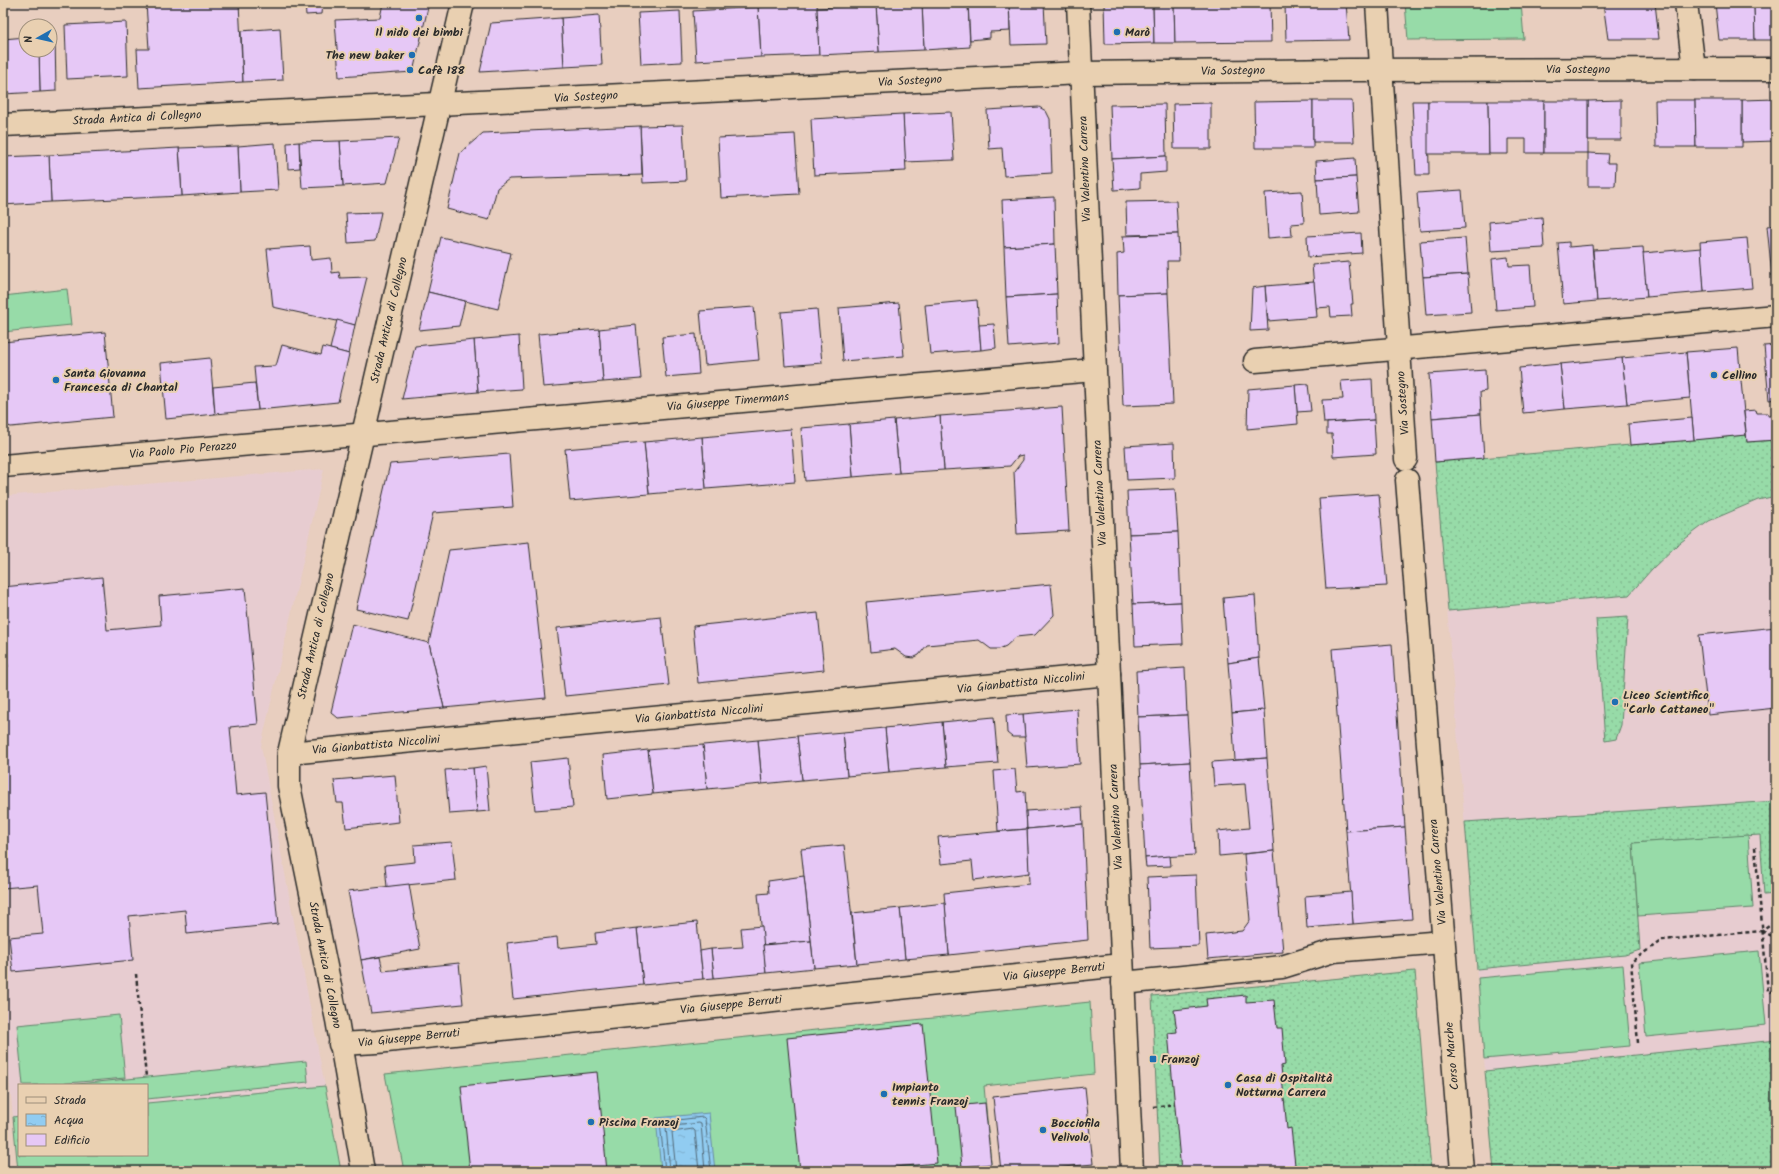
<svg xmlns="http://www.w3.org/2000/svg" width="1779" height="1174" font-family="Kalam,sans-serif">
<defs>
<pattern id="grass-dots" width="8" height="8" patternUnits="userSpaceOnUse"><rect width="8" height="8" fill="#97dba8"/><path d="M2 2h.1M6 6h.1" fill="none" stroke="#82bc91" stroke-width="1.8" stroke-linecap="round"/></pattern>
<pattern id="water-ripples" width="26" height="14" patternUnits="userSpaceOnUse"><rect width="26" height="14" fill="#91ccf1"/><path d="M2 4q2-2 4 0t4 0M15 11q2-2 4 0t4 0" fill="none" stroke="#7dafcf"/></pattern>
</defs>
<rect width="100%" height="100%" fill="#e8cebf"/>
<filter id="ink" filterUnits="userSpaceOnUse"><feTurbulence type="fractalNoise" baseFrequency=".025" numOctaves="2"/><feDisplacementMap in="SourceGraphic" scale="8" xChannelSelector="R" yChannelSelector="G"/><feConvolveMatrix kernelMatrix="1 2 1 2 8 2 1 2 1" color-interpolation-filters="sRGB"/></filter>
<g filter="url(#ink)">
<g fill="#e7ccd0" fill-rule="evenodd">
<polygon points="1746,435 1747,442 1776,440 1776,1040 1485,1071 1435,462"/>
<path d="M324,469l-63,277 80,425h-323l-15,-161v-514zM19,1085h128v70h-128z"/>
</g>
<g fill="url(#grass-dots)" stroke="#61836a">
<polygon points="1746,435 1747,442 1776,440 1776,496 1758,500 1709,521 1677,545 1652,569 1629,595 1448,611 1435,462"/>
<polygon points="1628,617 1621,725 1616,739 1605,741 1596,619"/>
<polygon points="1776,801 1776,894 1764,895 1760,835 1633,843 1640,950 1625,955 1477,969 1465,822"/>
<polygon points="1415,971 1431,1171 1160,1171 1152,996"/>
<polygon points="1776,1040 1776,1168 1748,1171 1494,1171 1485,1071"/>
</g>
<g fill="#97dba8" stroke="#61836a">
<polygon points="1405,3 1521,3 1524,39 1408,40"/>
<polygon points="67,289 71,325 3,332 3,296"/>
<polygon points="1748,835 1753,908 1638,916 1633,843"/>
<polygon points="1759,951 1766,1025 1646,1037 1639,963"/>
<polygon points="1623,965 1630,1046 1484,1059 1478,978"/>
<polygon points="1090,1002 1094,1074 984,1086 991,1164 923,1171 404,1171 385,1074"/>
<polygon points="119,1015 125,1078 45,1085 23,1085 17,1025"/>
<polygon points="306,1061 308,1082 147,1099 147,1085 68,1085"/>
<polygon points="325,1086 341,1171 18,1171 13,1117 19,1116 19,1155 147,1155 147,1103"/>
</g>
<polygon fill="url(#water-ripples)" stroke="#688ca2" points="709,1113 715,1171 661,1171 656,1118"/>
<g fill="none" stroke-linecap="round" stroke-linejoin="round">
<g stroke="#546b7a" stroke-width="1">
<polyline points="665,1171 660,1122 703,1117 705,1119 711,1171"/>
<polyline points="670,1171 666,1127 699,1123 701,1124 705,1171"/>
<polyline points="676,1171 672,1132 693,1129 695,1131 699,1171"/>
</g>
</g>
<g fill="#e6c8f6" stroke="#2b2b2b">
<polygon points="146,3 239,3 243,82 139,88 137,49 149,49"/>
<polygon points="305,3 322,3 321,14 306,15"/>
<polygon points="383,3 429,3 413,72 339,77 335,20 380,18"/>
<polygon points="817,3 819,55 761,57 758,7"/>
<polygon points="922,3 968,3 970,47 924,50"/>
<polygon points="922,3 924,50 879,52 876,5"/>
<polygon points="968,3 1009,3 1010,31 990,32 990,38 970,40"/>
<polygon points="1009,3 1044,3 1046,44 1011,45"/>
<polygon points="1104,3 1153,3 1154,43 1105,44"/>
<polygon points="1153,3 1174,3 1175,43 1154,43"/>
<polygon points="1174,3 1270,3 1271,42 1175,43"/>
<polygon points="1285,3 1346,3 1349,40 1286,41"/>
<polygon points="1603,3 1655,3 1659,39 1608,39"/>
<polygon points="1715,3 1754,3 1755,40 1719,40"/>
<polygon points="1754,3 1776,3 1776,40 1755,40"/>
<polygon points="876,5 879,52 819,55 817,8"/>
<polygon points="758,7 761,57 696,61 693,11"/>
<polygon points="680,11 682,62 641,64 638,13"/>
<polygon points="599,15 602,65 564,67 561,18"/>
<polygon points="561,18 564,67 480,72 491,23"/>
<polygon points="126,22 128,76 67,79 65,25"/>
<polygon points="280,28 283,80 243,82 241,31"/>
<polygon points="55,36 56,91 40,92 39,50 50,50 50,37"/>
<polygon points="26,37 26,50 39,50 40,92 3,94 3,39"/>
<polygon points="1776,99 1776,141 1742,142 1742,100"/>
<polygon points="1621,100 1621,140 1588,140 1588,101"/>
<polygon points="1655,100 1695,100 1696,147 1656,147"/>
<polygon points="1695,100 1742,100 1742,147 1696,147"/>
<polygon points="1313,101 1313,148 1255,148 1254,102"/>
<polygon points="1313,101 1352,101 1354,142 1313,142"/>
<polygon points="1412,101 1428,101 1429,175 1416,175"/>
<polygon points="1428,101 1488,101 1489,154 1428,154"/>
<polygon points="1488,101 1544,101 1544,153 1526,153 1526,139 1508,139 1508,154 1489,154"/>
<rect x="1544" y="101" width="44" height="52"/>
<polygon points="1211,103 1211,149 1174,149 1173,104"/>
<polygon points="1165,104 1166,156 1112,159 1110,105"/>
<polygon points="1039,107 1046,111 1050,119 1052,173 1004,176 1002,148 989,149 987,110"/>
<polygon points="951,112 954,160 905,162 903,114"/>
<polygon points="903,114 906,171 814,175 811,119"/>
<polygon points="683,125 686,181 643,183 640,126"/>
<polygon points="640,126 642,175 509,179 497,188 489,220 447,209 460,153 483,133"/>
<polygon points="795,134 799,194 721,198 718,138"/>
<polygon points="399,138 387,183 343,186 340,141"/>
<polygon points="340,141 343,186 302,188 299,142"/>
<polygon points="299,142 300,168 288,169 287,143"/>
<polygon points="275,143 278,190 240,192 238,146"/>
<polygon points="238,146 240,192 182,196 179,148"/>
<polygon points="179,148 182,196 51,202 49,155"/>
<polygon points="1588,153 1608,154 1607,163 1616,163 1615,186 1588,186"/>
<polygon points="49,155 51,202 3,205 3,157"/>
<polygon points="1166,156 1166,172 1140,174 1140,188 1114,190 1112,159"/>
<polygon points="1355,158 1356,177 1317,179 1316,161"/>
<polygon points="1356,177 1359,212 1319,215 1317,179"/>
<polygon points="1462,190 1465,228 1420,231 1417,193"/>
<polygon points="1302,191 1304,223 1291,224 1292,236 1268,238 1265,193"/>
<polygon points="1054,197 1055,244 1004,247 1002,200"/>
<polygon points="1176,201 1178,234 1127,235 1126,202"/>
<polygon points="381,212 375,241 348,243 346,213"/>
<polygon points="1542,217 1544,248 1491,251 1489,222"/>
<polygon points="1776,225 1776,286 1773,286 1767,226"/>
<polygon points="1361,233 1362,253 1308,257 1307,236"/>
<polygon points="1178,234 1179,261 1167,261 1168,293 1118,295 1117,254 1124,253 1123,236"/>
<polygon points="441,237 511,253 498,309 428,292"/>
<polygon points="1465,238 1468,274 1423,277 1420,241"/>
<polygon points="1747,238 1752,288 1704,292 1700,242"/>
<polygon points="1569,242 1569,247 1592,245 1597,301 1563,304 1558,243"/>
<polygon points="1055,244 1057,294 1006,297 1004,247"/>
<polygon points="310,246 311,260 331,258 332,273 339,272 340,278 367,277 355,325 273,307 267,249"/>
<polygon points="1643,247 1647,297 1597,301 1593,250"/>
<polygon points="1701,248 1704,292 1647,297 1643,253"/>
<polygon points="1508,257 1509,266 1530,265 1533,307 1496,310 1492,259"/>
<polygon points="1349,262 1353,304 1351,304 1352,316 1331,317 1330,307 1316,308 1312,265"/>
<polygon points="1468,274 1471,312 1426,315 1423,277"/>
<polygon points="1314,282 1317,317 1268,321 1265,286"/>
<polygon points="1265,286 1268,330 1250,331 1252,288"/>
<polygon points="428,292 465,301 459,326 419,330"/>
<polygon points="1168,293 1173,404 1123,406 1118,295"/>
<polygon points="1057,294 1059,343 1009,347 1006,297"/>
<polygon points="977,300 981,350 930,354 925,305"/>
<polygon points="899,303 904,356 843,361 839,308"/>
<polygon points="754,307 759,360 705,365 700,311"/>
<polygon points="817,309 822,363 785,366 781,312"/>
<polygon points="337,320 355,325 349,354 330,349"/>
<polygon points="994,324 996,348 981,350 979,325"/>
<polygon points="636,325 641,379 603,382 599,329"/>
<polygon points="599,329 603,382 543,387 538,334"/>
<polygon points="105,332 113,417 11,427 3,424 3,342"/>
<polygon points="696,334 699,374 666,377 662,337"/>
<polygon points="519,336 522,389 478,392 474,340"/>
<polygon points="474,340 478,392 402,399 415,346"/>
<polygon points="282,345 321,355 323,347 349,354 338,402 258,410 254,367 276,366"/>
<polygon points="1776,345 1776,399 1769,400 1764,346"/>
<polygon points="1738,348 1746,435 1694,440 1686,352"/>
<polygon points="1686,352 1690,398 1627,404 1622,358"/>
<polygon points="210,358 215,414 166,419 161,363"/>
<polygon points="1622,358 1627,404 1565,409 1560,364"/>
<polygon points="1560,364 1565,409 1523,413 1519,368"/>
<polygon points="1485,370 1486,391 1480,392 1481,414 1432,418 1429,374"/>
<polygon points="1372,379 1374,420 1324,423 1322,400 1343,399 1341,381"/>
<polygon points="255,383 258,410 215,414 213,387"/>
<polygon points="1308,384 1311,411 1297,412 1295,385"/>
<polygon points="1295,385 1298,424 1247,429 1248,389"/>
<polygon points="1062,407 1069,531 1017,534 1014,472 1023,460 1023,455 1018,456 1010,466 944,470 940,416"/>
<polygon points="1756,410 1757,413 1768,413 1768,416 1776,416 1776,440 1747,442 1744,411"/>
<polygon points="1481,414 1484,458 1435,462 1432,418"/>
<polygon points="940,416 944,470 899,473 894,420"/>
<polygon points="1692,418 1694,440 1630,445 1628,424"/>
<polygon points="894,420 899,473 853,477 849,424"/>
<polygon points="1374,420 1376,454 1333,457 1332,434 1327,434 1327,423"/>
<polygon points="849,424 853,477 805,481 801,428"/>
<polygon points="791,429 795,482 706,489 702,437"/>
<polygon points="702,437 706,489 649,494 644,442"/>
<polygon points="644,442 649,494 570,501 565,449"/>
<polygon points="1174,443 1175,478 1127,480 1125,446"/>
<polygon points="509,454 513,507 433,513 408,621 356,609 390,464"/>
<polygon points="1175,489 1178,532 1129,534 1127,491"/>
<polygon points="1379,494 1387,586 1326,589 1319,498"/>
<polygon points="1178,532 1181,602 1133,604 1129,534"/>
<polygon points="529,542 546,698 444,708 429,643 449,550"/>
<polygon points="102,577 107,630 161,625 159,596 245,588 258,724 230,727 236,795 265,792 278,924 187,934 185,910 129,916 133,960 13,972 9,937 43,934 38,885 3,888 3,668 8,667 4,632 3,632 3,587"/>
<polygon points="1051,584 1054,615 1035,635 1016,637 1006,646 999,649 991,649 979,640 927,645 919,655 913,658 906,657 895,649 871,652 866,602"/>
<polygon points="1255,595 1259,658 1228,663 1223,598"/>
<polygon points="1181,602 1183,644 1135,646 1133,604"/>
<polygon points="818,613 824,670 698,683 693,626"/>
<polygon points="661,617 669,685 565,696 557,628"/>
<polygon points="352,624 429,643 444,708 338,718 331,712"/>
<polygon points="1776,627 1776,708 1708,715 1699,635"/>
<polygon points="1392,644 1405,827 1346,831 1332,649"/>
<polygon points="1259,658 1264,710 1232,713 1228,663"/>
<polygon points="1185,668 1187,715 1138,717 1136,671"/>
<polygon points="1077,709 1080,764 1027,768 1023,714"/>
<polygon points="1264,710 1267,758 1235,760 1232,713"/>
<polygon points="1023,714 1025,737 1012,737 1007,733 1006,715"/>
<polygon points="1187,715 1190,762 1140,765 1138,717"/>
<polygon points="994,717 998,763 946,767 942,722"/>
<polygon points="942,722 946,767 889,772 885,728"/>
<polygon points="885,728 889,772 847,776 843,732"/>
<polygon points="843,732 847,776 802,780 797,736"/>
<polygon points="797,736 802,780 762,784 758,740"/>
<polygon points="758,740 762,784 707,789 703,745"/>
<polygon points="703,745 707,789 653,794 648,750"/>
<polygon points="648,750 653,794 607,799 603,755"/>
<polygon points="568,758 573,807 535,810 530,762"/>
<polygon points="1267,758 1274,851 1219,856 1218,831 1249,828 1245,784 1214,786 1212,762"/>
<polygon points="1190,762 1195,855 1145,858 1140,765"/>
<polygon points="486,766 490,811 477,812 473,768"/>
<polygon points="473,768 477,812 449,814 445,770"/>
<polygon points="1015,769 1017,792 1025,791 1027,829 998,831 994,771"/>
<polygon points="395,775 399,822 346,828 343,803 337,803 334,780"/>
<polygon points="1082,807 1083,824 1027,829 1026,811"/>
<polygon points="1083,824 1088,940 949,955 944,893 1029,884 1027,829"/>
<polygon points="1405,827 1412,919 1353,924 1346,831"/>
<polygon points="1027,829 1029,873 974,880 972,861 941,864 938,837"/>
<polygon points="452,842 456,880 387,887 385,865 415,862 414,845"/>
<polygon points="844,845 857,964 814,968 801,849"/>
<polygon points="1274,851 1283,952 1208,959 1206,935 1242,931 1250,920 1244,854"/>
<polygon points="1170,856 1171,866 1146,867 1145,858"/>
<polygon points="1196,875 1199,946 1150,948 1147,877"/>
<polygon points="804,876 811,941 763,945 758,894 769,893 768,881"/>
<polygon points="409,884 420,949 361,960 348,891"/>
<polygon points="1351,892 1353,924 1307,928 1305,896"/>
<polygon points="945,903 949,955 905,959 900,908"/>
<polygon points="900,908 905,959 857,964 852,913"/>
<polygon points="697,922 703,979 643,985 637,928"/>
<polygon points="762,926 766,973 714,978 711,949 743,947 741,928"/>
<polygon points="637,928 643,985 513,999 507,943 557,937 558,948 596,944 595,933"/>
<polygon points="811,941 814,968 766,973 763,945"/>
<polygon points="711,949 714,978 703,979 700,951"/>
<polygon points="380,957 383,971 459,963 463,1004 371,1013 361,960"/>
<polygon points="1246,995 1246,1002 1274,1000 1277,1028 1282,1028 1285,1065 1281,1066 1287,1129 1291,1128 1295,1165 1289,1166 1290,1171 1181,1171 1168,1033 1177,1032 1174,1010 1207,1006 1206,999"/>
<polygon points="923,1024 937,1163 852,1171 800,1171 787,1038"/>
<polygon points="597,1072 607,1171 470,1171 461,1086"/>
<polygon points="1085,1087 1093,1164 1024,1171 1001,1171 993,1097"/>
<polygon points="985,1103 991,1164 962,1167 956,1106"/>
</g>
<g fill="none" stroke-linecap="round" stroke-linejoin="round">
<g stroke="#2b2b2b" stroke-width="25">
<g id="minor">
<polyline points="1078,3 1132,1171"/>
<polyline points="1377,3 1406,459"/>
<polyline points="1686,3 1694,69"/>
<polyline points="3,125 1081,73 1349,70 1776,69"/>
<polyline points="1255,361 1776,316"/>
<polyline points="3,466 1094,370"/>
<polyline points="1407,480 1462,1171"/>
<polyline points="289,753 1109,674"/>
<polyline points="1123,983 1282,967 1333,951 1443,942"/>
<polyline points="340,1044 377,1042 1122,965"/>
<polyline points="363,1171 337,1020 289,786 289,753 463,3"/>
</g>
</g>
<g stroke="#2b2b2b" stroke-width="2.5" stroke-dasharray="4 3" stroke-linecap="butt">
<polyline points="1755,847 1768,992 1776,991"/>
<polyline points="1762,931 1776,938"/>
<polyline points="136,974 146,1077"/>
<polyline points="1638,1043 1631,962 1662,940 1762,931 1776,921"/>
<polyline points="1153,1107 1175,1104"/>
</g>
<use href="#minor" stroke="#e9d0b1" stroke-width="22"/>
</g>
</g>
<g fill="#1f6fb2" stroke="#e9d0b1" stroke-width="1.5">
<circle cx="419" cy="18" r="4"/>
<circle cx="1117" cy="32" r="4"/>
<circle cx="412" cy="55" r="4"/>
<circle cx="410" cy="70" r="4"/>
<circle cx="1714" cy="375" r="4"/>
<circle cx="56" cy="380" r="4"/>
<circle cx="1615" cy="702" r="4"/>
<rect x="1149" y="1055" width="8" height="8" rx="2"/>
<circle cx="1228" cy="1085" r="4"/>
<circle cx="884" cy="1094" r="4"/>
<circle cx="591" cy="1122" r="4"/>
<circle cx="1043" cy="1130" r="4"/>
</g>
<g text-anchor="middle" dominant-baseline="central" stroke-width="4" stroke-linejoin="round" paint-order="stroke">
<g font-size="12" font-weight="bold" fill="#2b2b2b" stroke="#e9d0b1" text-anchor="start">
<text x="419" y="32" text-anchor="middle">Il nido dei bimbi</text>
<text x="1125" y="32">Marò</text>
<text x="404" y="55" text-anchor="end">The new baker</text>
<text x="418" y="70">Cafè 188</text>
<text x="64" y="373">Santa Giovanna<tspan x="64" dy="14">Francesca di Chantal</tspan></text>
<text x="1722" y="375">Cellino</text>
<text x="1623" y="695">Liceo Scientifico<tspan x="1623" dy="14">"Carlo Cattaneo"</tspan></text>
<text x="1161" y="1059">Franzoj</text>
<text x="1236" y="1078">Casa di Ospitalità<tspan x="1236" dy="14">Notturna Carrera</tspan></text>
<text x="892" y="1087">Impianto<tspan x="892" dy="14">tennis Franzoj</tspan></text>
<text x="599" y="1122">Piscina Franzoj</text>
<text x="1051" y="1123">Bocciofila<tspan x="1051" dy="14">Velivolo</tspan></text>
</g>
<g font-size="12" fill="#2b2b2b" stroke="#e9d0b1">
<text x="1578" y="69">Via Sostegno</text>
<text transform="translate(1233 71) rotate(-1)">Via Sostegno</text>
<text transform="translate(910 81) rotate(-3)">Via Sostegno</text>
<text transform="translate(586 97) rotate(-3)">Via Sostegno</text>
<text transform="translate(137 118) rotate(-3)">Strada Antica di Collegno</text>
<text transform="translate(1085 169) rotate(-92)">Via Valentino Carrera</text>
<text transform="translate(389 320) rotate(-77)">Strada Antica di Collegno</text>
<text transform="translate(728 402) rotate(-5)">Via Giuseppe Timermans</text>
<text transform="translate(1403 403) rotate(-94)">Via Sostegno</text>
<text transform="translate(183 450) rotate(-5)">Via Paolo Pio Perazzo</text>
<text transform="translate(1100 493) rotate(-93)">Via Valentino Carrera</text>
<text transform="translate(316 636) rotate(-77)">Strada Antica di Collegno</text>
<text transform="translate(1021 683) rotate(-6)">Via Gianbattista Niccolini</text>
<text transform="translate(699 714) rotate(-5)">Via Gianbattista Niccolini</text>
<text transform="translate(376 745) rotate(-5)">Via Gianbattista Niccolini</text>
<text transform="translate(1116 817) rotate(-93)">Via Valentino Carrera</text>
<text transform="translate(1438 872) rotate(-95)">Via Valentino Carrera</text>
<text transform="translate(325 965) rotate(79)">Strada Antica di Collegno</text>
<text transform="translate(1054 972) rotate(-6)">Via Giuseppe Berruti</text>
<text transform="translate(731 1005) rotate(-6)">Via Giuseppe Berruti</text>
<text transform="translate(409 1038) rotate(-6)">Via Giuseppe Berruti</text>
<text transform="translate(1452 1056) rotate(-95)">Corso Marche</text>
</g>
</g>
<rect width="1779" height="1174" fill="none" stroke="#e9d0b1" stroke-width="16"/>
<rect x="8" y="8" width="1763" height="1158" fill="none" stroke="#2b2b2b" stroke-width="1.5" filter="url(#ink)"/>
<rect x="18" y="1084" width="130" height="72" fill="#e9d0b1" stroke="#9d8e7b"/>
<rect x="26" y="1097" width="20" height="6" fill="#e9d0b1" stroke="#9d8e7b"/>
<text x="54" y="1104" font-size="12" fill="#2b2b2b">Strada</text>
<rect x="26" y="1114" width="20" height="12" fill="url(#water-ripples)" stroke="#9d8e7b"/>
<text x="54" y="1124" font-size="12" fill="#2b2b2b">Acqua</text>
<rect x="26" y="1134" width="20" height="12" fill="#e6c8f6" stroke="#9d8e7b"/>
<text x="54" y="1144" font-size="12" fill="#2b2b2b">Edificio</text>
<g transform="translate(38 38) rotate(262)"><circle r="19" fill="#e9d0b1" stroke="#9d8e7b"/>
<path d="M0-3L7 15L0 10L-7 15Z" fill="#1f6fb2"/>
<text y="-6" font-size="11" font-weight="bold" text-anchor="middle" fill="#2b2b2b">N</text>
</g>
</svg>
